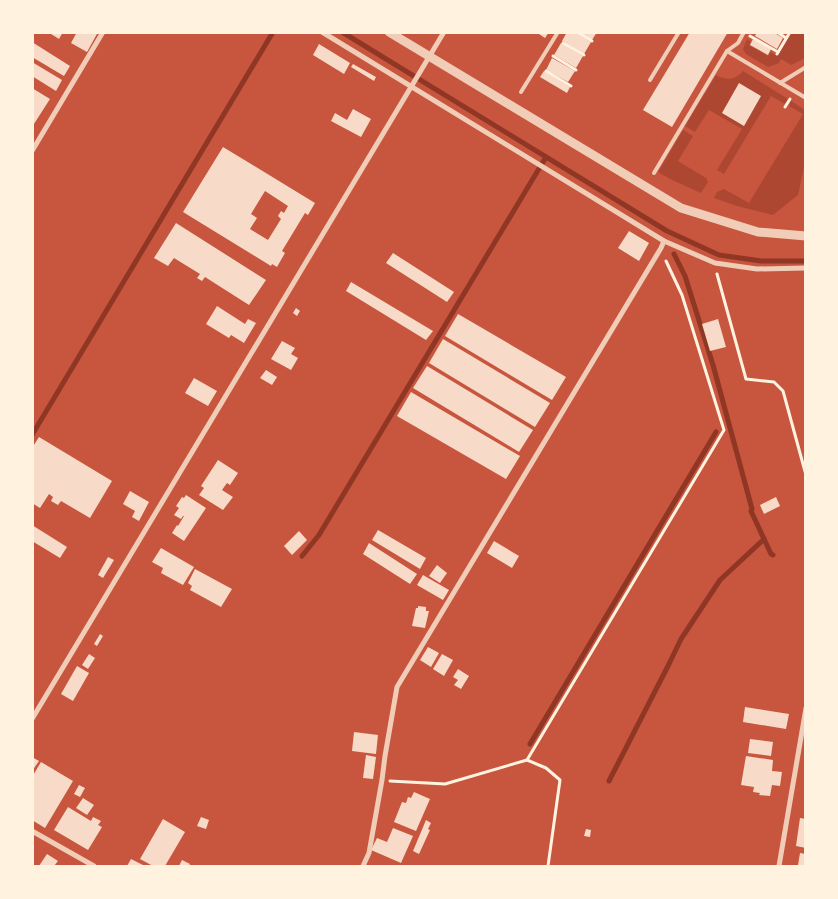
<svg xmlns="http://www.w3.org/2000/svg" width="838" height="899" font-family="'Golos Text',sans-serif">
<rect width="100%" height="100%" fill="#c8553d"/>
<g fill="#ae4732">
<polygon points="792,33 805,33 805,58 791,65 781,59 779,63 768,67 746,54 743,49 747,39 751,42 749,45 768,56 770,52 777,56"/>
<path d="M743,71l45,28 -3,5 -14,-8 -47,78 -7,-4 25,-41 -33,-19 -14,22 -10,-6 31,-51c11,6 19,5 27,-4z"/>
<polygon points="791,101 805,110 805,163 798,195 773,215 737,206 714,198 717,192 724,189 749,203 803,114 789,106"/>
<polygon points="683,130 693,136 678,161 706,178 708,182 701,193 672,180 658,172"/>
</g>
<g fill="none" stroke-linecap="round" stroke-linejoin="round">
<g stroke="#8f3625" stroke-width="5">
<polyline points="342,32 667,231 719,255 761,261 806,261"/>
<polyline points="674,254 685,276 713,365 752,509 751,511 771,554 773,555"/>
<polyline points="32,435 273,32"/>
<polyline points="302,556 319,535 546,157"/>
<polyline points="530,744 716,432"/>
<polyline points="609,781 669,664 681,639 720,580 764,539"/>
</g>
</g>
<g fill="#f7dbc8" fill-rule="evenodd">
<polygon points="52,32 63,32 59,39 51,34"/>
<polygon points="77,32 98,32 87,52 71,43"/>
<polygon points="536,32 549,32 545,38"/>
<polygon points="567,32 575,32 591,42 584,54 562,41"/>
<polygon points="579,32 597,32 592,40"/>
<polygon points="690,32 728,32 672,127 643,110"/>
<polygon points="757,32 773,32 783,38 777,49 755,36"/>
<polygon points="753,39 771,49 768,55 750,45"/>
<polygon points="32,42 70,66 64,76 32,57"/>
<polygon points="561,43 583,56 576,68 554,55"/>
<polygon points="319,44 350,63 344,74 313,55"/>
<polygon points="552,58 575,71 568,82 546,70"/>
<polygon points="32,62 62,80 56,91 32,76"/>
<polygon points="353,64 376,77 374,81 351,67"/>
<polygon points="544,71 570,87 567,93 540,77"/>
<polygon points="739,83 761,96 744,126 722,113"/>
<polygon points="32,88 50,99 32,127"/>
<polygon points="353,109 371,119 361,137 331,121 335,113 347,120"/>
<path d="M223,147l92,56 -7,12 -3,-2 -23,38 3,2 -8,14 -5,-3 -1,2 -88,-54zM265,191l23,15 -4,7 -3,-2 -3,5 3,3 -13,21 -18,-11 7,-11 -6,-4z"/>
<polygon points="176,223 266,280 249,305 205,277 202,281 197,278 200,274 174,258 168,266 154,258"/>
<polygon points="629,231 649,243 639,261 618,248"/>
<polygon points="393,253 454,292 447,302 386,263"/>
<polygon points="351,282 433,331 426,340 346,291"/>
<polygon points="217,306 245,324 248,319 256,323 244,343 231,335 229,338 206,324"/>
<polygon points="296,308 300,311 297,316 293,313"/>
<polygon points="458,314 566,377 552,400 445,336"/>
<polygon points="718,319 726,347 710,351 702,324"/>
<polygon points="443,339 550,403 535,427 429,363"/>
<polygon points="282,341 295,348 291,354 298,358 291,370 271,359"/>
<polygon points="427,366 533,430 519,452 413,388"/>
<polygon points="266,370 277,377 272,385 260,378"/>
<polygon points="194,378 217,391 208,406 185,393"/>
<polygon points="411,392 520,456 506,479 397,416"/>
<polygon points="39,437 112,481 90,518 61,501 58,505 51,501 53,497 49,494 40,508 32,503 32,448"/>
<polygon points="218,460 238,473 230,485 227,483 222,490 233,497 223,510 199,495 204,488 201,486"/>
<polygon points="130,491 149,502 139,521 132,517 135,511 123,504"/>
<polygon points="186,495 206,508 184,541 172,533 177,525 178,526 184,516 183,516 181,519 174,515 179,508 176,506 182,497 184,498"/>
<polygon points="776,497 780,506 764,514 760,505"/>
<polygon points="32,525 67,547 60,558 32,541"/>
<polygon points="378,530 426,558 420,569 372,540"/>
<polygon points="299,531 307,540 292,555 284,546"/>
<polygon points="494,541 519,556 512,568 487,553"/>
<polygon points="369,543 417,574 410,584 363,554"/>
<polygon points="161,548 194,567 183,585 161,573 163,568 152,562"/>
<polygon points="108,557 114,560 103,578 98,575"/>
<polygon points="437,565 447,573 440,583 429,576"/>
<polygon points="195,569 232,589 221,607 190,590 192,586 188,583"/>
<polygon points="423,575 449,590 443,600 417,585"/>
<polygon points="418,606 426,607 426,611 429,611 425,628 412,626 416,608 418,608"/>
<polygon points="100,634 103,636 97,646 94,644"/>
<polygon points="428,647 439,653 431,667 420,660"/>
<polygon points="89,654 95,658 88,669 82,665"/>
<polygon points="442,654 453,660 444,676 433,669"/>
<polygon points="77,666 89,673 73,701 61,694"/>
<polygon points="458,669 469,676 461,689 454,685 458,680 453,677"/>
<polygon points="745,707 789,714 786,729 743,722"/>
<polygon points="354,732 378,735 376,754 352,751"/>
<polygon points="750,739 773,742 771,756 748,753"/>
<polygon points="366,755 376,757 373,779 363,778"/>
<polygon points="746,756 773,760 772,771 782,772 780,786 772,785 770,796 759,795 760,793 753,792 754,787 741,785"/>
<polygon points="32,757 39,761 32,771"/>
<polygon points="41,762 73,781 45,828 32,820 32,777"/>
<polygon points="79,785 85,788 80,797 74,794"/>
<polygon points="414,792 430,799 416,831 394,822 402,802 406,803 408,797 411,798"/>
<polygon points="83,798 94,805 87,815 76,808"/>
<polygon points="68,807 91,821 93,817 101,821 98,825 102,827 88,850 54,830"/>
<polygon points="201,817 209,820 206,829 197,826"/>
<polygon points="800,818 806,819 806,848 796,846"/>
<polygon points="163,819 185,832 165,866 153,866 140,859"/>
<polygon points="426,820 431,823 428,829 430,830 419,854 413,851"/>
<polygon points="393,828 413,836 401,863 371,850 377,838 387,842"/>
<polygon points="586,829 591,830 590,837 584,836"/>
<polygon points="800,853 806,854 806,866 798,865"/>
<polygon points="47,854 58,861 54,866 39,866"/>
<polygon points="131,859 145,866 127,866"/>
<polygon points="182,860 190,864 189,866 179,866"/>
</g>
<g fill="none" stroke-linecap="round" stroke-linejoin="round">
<g stroke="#fff3e0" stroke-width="3">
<polyline points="577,32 592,41"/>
<polyline points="777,32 786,38"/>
<polyline points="750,36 778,52"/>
<polyline points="563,43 584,55"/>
<polyline points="777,54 790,32"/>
<polyline points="553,56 576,70"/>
<polyline points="546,71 571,86"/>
<polyline points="785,107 790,99"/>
<polyline points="717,274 746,379 774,382 783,391 806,475"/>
<polyline points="527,760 546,768 560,780 548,866"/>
<polyline points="390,781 445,784 527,760 724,430 682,295 666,261"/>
</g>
<g stroke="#f1ccb7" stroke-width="4">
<polyline points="727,51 806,98"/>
<polyline points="650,80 679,32"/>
<polyline points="780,83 806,67"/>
<polyline points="521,92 558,32"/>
<polyline points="654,173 727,51 738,43 744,32"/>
</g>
<g stroke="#f1ccb7" stroke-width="5">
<polyline points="322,32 664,241 715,263 757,269 806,268"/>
<polyline points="32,151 103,32"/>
<polyline points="32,719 444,32"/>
<polyline points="32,831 94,866"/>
<polyline points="363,866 369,853 382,780 385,756 397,687 661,248 664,241"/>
<polyline points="779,866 806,708"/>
</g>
<polyline stroke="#f1ccb7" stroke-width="9" points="389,32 681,208 758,232 806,236"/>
</g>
<rect width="838" height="899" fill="none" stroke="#fff3e0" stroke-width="68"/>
</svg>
